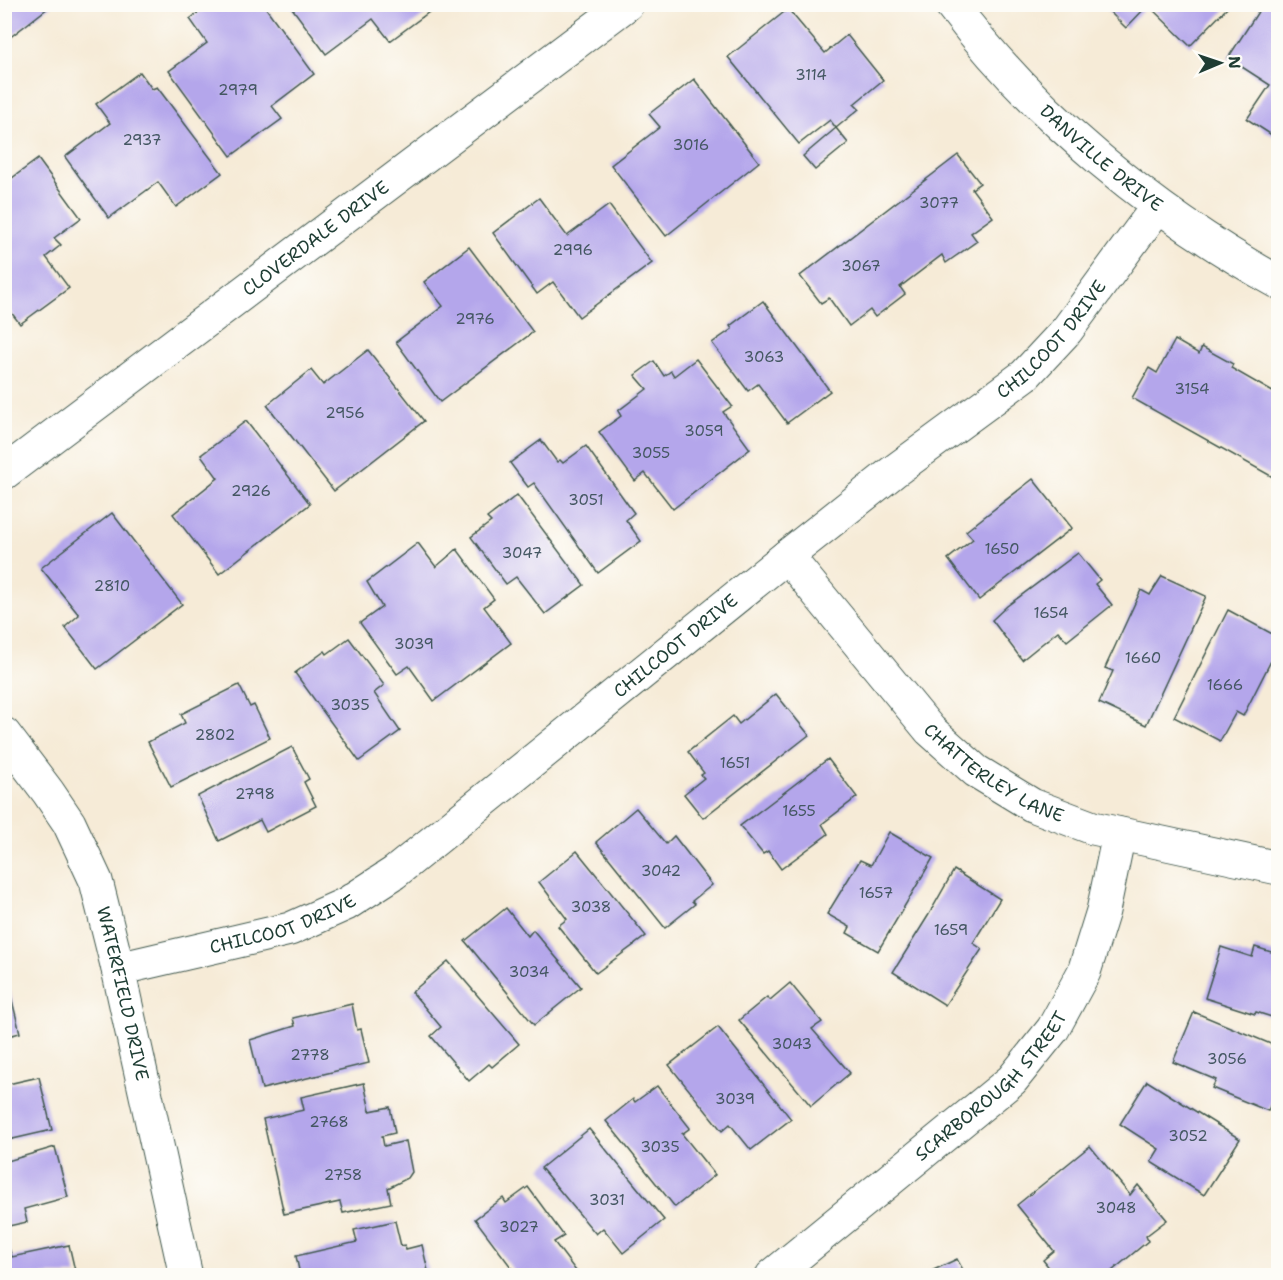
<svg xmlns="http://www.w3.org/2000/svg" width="1283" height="1280" font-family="'Shantell Sans',sans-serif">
<rect width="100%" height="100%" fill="#fdfcf7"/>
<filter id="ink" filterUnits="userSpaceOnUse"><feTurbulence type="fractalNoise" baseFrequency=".0167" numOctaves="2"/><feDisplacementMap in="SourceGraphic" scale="12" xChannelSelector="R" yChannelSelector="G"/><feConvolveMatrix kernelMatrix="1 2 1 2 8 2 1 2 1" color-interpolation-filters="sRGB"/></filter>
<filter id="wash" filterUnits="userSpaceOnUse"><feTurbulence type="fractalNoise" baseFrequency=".008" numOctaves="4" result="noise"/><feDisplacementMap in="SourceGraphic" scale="24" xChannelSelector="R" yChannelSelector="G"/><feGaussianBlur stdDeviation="1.35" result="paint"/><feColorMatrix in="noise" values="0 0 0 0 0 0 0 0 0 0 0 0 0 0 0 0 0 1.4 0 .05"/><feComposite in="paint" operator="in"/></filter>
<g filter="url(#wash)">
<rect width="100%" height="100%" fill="#f6ebd7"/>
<g id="blocks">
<g fill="#b4a6eb">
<polygon points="4,4 53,4 4,42"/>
<polygon points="210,4 263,4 314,74 272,106 282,119 231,156 169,71 207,43 190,19"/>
<polygon points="289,4 430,4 433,9 390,41 373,19 326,54"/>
<polygon points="1102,4 1149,5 1230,5 1190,46 1148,5 1126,28"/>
<polygon points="1263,4 1278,4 1278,139 1247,119 1270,85 1228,58"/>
<polygon points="788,9 825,53 847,35 883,80 854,104 859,109 836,128 848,143 815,170 803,156 836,128 830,120 799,144 728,57"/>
<polygon points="140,72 152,89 157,87 222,173 176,207 158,182 109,218 65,157 110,123 96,104"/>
<polygon points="694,79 759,162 666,236 611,165 660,127 649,114"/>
<polygon points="958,155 980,183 972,189 993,217 971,233 977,241 946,263 942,255 900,287 905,294 875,317 870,310 849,326 829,298 821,303 800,276"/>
<polygon points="38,159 81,218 54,238 61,245 46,257 69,288 20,324 4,303 4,184"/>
<polygon points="539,198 567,236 609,205 652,263 579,317 553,282 537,294 493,233"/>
<polygon points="469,247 533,332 440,402 396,342 443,306 424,282"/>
<polygon points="763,301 830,391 787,423 758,384 748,391 712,343 732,329 730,326"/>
<polygon points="1175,340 1199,354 1202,347 1233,364 1231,368 1278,395 1278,480 1132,398 1149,368 1157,373"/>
<polygon points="368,350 424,421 334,491 267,405 311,370 323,385"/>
<polygon points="696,359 732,406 723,412 750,449 673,509 645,473 635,481 599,432 621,416 618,411 647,389 635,375 654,361 664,376 671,371 674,376"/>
<polygon points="246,421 310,504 219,574 173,514 218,478 201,455"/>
<polygon points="541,440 557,462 560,460 563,463 586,446 634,513 626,520 641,541 598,573 534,483 528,487 510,463"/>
<polygon points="1033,479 1072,528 979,600 948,559 973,539 966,531"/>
<polygon points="517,495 584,585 545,614 516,577 506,584 471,537 491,522 487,518"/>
<polygon points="112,513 182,604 97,669 65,627 79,615 41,568"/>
<polygon points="418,543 436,567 457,549 494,599 484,607 511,643 434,701 409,666 397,674 360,623 382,607 367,582"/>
<polygon points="1078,553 1100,580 1095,584 1112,605 1067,641 1058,631 1022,660 992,620 1007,606"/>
<polygon points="1162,576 1206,596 1146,725 1099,703 1113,671 1105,668 1141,590 1150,595"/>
<polygon points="1228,610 1278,637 1278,647 1243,716 1236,712 1220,741 1174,717"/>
<polygon points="349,638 384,685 374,693 400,731 359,761 295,673 325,651 327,654"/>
<polygon points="239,685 250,707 254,705 270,738 171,787 148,742 185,723 181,714"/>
<polygon points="776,694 809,735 703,818 684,794 704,778 701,775 704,773 688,752 733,716 739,724"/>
<polygon points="292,747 309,779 304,782 316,806 266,832 260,820 219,841 198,796"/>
<polygon points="828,759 857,797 822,824 828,834 781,869 768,851 763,854 740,826"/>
<polygon points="636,808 666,844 674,836 712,885 692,901 695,904 665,928 596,842"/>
<polygon points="889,832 933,858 878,951 847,933 850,927 827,914 860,860 871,865"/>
<polygon points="577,851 646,936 596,973 558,926 567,919 539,882"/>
<polygon points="954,870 1000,899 973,943 982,949 945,1005 893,972 928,916"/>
<polygon points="506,908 528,936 533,930 581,987 534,1025 465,941"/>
<polygon points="1221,947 1252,957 1255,947 1278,954 1278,1019 1256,1012 1255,1014 1205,998"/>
<polygon points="448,961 519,1044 492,1067 489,1064 469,1081 431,1036 441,1027 412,992"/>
<polygon points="790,983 822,1022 812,1029 850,1073 811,1106 739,1020 767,997 770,1000"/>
<polygon points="4,987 8,987 10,992 20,1033 4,1037"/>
<polygon points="352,1004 357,1030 361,1029 369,1063 262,1089 250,1040 295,1026 293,1018"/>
<polygon points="1194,1012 1278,1047 1278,1086 1268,1111 1212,1088 1216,1080 1173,1062"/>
<polygon points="718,1027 791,1119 751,1150 730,1124 722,1131 669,1065"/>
<polygon points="4,1074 6,1074 8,1084 39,1077 52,1130 4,1141"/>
<polygon points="1147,1081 1240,1139 1204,1195 1151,1162 1159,1149 1120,1124"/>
<polygon points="364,1083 370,1111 390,1107 395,1133 382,1136 384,1146 406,1141 412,1172 408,1178 388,1188 391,1203 343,1213 340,1202 284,1214 263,1119 304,1110 301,1097"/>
<polygon points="657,1086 690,1128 682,1134 715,1175 675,1207 606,1121 633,1099 635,1102"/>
<polygon points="589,1129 664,1220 623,1253 603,1228 596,1234 541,1168"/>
<polygon points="1090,1146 1130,1195 1138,1185 1167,1220 1146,1236 1148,1241 1107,1275 1055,1275 1043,1260 1054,1251 1017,1205"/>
<polygon points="55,1147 68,1197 24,1209 27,1222 4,1227 4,1162"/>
<polygon points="528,1187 564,1236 554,1242 579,1275 517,1275 475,1219 503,1198 506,1203"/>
<polygon points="395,1221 401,1246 405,1245 406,1249 422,1245 429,1275 300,1275 296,1256 357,1242 354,1230"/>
<polygon points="69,1245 76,1275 4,1275 4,1249 9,1248 12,1257"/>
<polygon points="957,1259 966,1275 923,1275"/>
</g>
</g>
</g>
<g filter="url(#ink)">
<use href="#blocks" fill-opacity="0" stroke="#3f574c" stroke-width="1.5"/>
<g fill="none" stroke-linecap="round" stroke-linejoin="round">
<g stroke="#3f574c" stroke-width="35">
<g id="minor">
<path id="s1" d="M951,4c84,112 205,211 327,278"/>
<path id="s2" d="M4,473l623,-469"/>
<path id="s3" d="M787,556l143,174 46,41 56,34 61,23 185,40"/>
<path id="s4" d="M4,734l44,58 21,31 27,58 22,88 68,307"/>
<path id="s5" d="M118,969l172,-40 56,-25 48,-31 393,-317 106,-84 132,-97 42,-45 91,-124"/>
<path id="s6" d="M772,1276l240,-196 41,-51 31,-57 19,-61 16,-77"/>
</g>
</g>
<use href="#minor" stroke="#fff" stroke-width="33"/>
</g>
</g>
<g text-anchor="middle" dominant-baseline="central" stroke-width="4.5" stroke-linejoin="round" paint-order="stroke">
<g font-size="15" fill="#445762">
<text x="811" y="75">3114</text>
<text x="238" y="90">2979</text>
<text x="142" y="140">2937</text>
<text x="691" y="145">3016</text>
<text x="939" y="203">3077</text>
<text x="573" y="250">2996</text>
<text x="861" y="266">3067</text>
<text x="475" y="319">2976</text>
<text x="764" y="357">3063</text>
<text x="1192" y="389">3154</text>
<text x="345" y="413">2956</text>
<text x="704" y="431">3059</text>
<text x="651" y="453">3055</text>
<text x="251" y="491">2926</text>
<text x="586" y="500">3051</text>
<text x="1002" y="549">1650</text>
<text x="522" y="553">3047</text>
<text x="112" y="586">2810</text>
<text x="1051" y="613">1654</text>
<text x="414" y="644">3039</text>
<text x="1143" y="658">1660</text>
<text x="1225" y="685">1666</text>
<text x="350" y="705">3035</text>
<text x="215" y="735">2802</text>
<text x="735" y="763">1651</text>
<text x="255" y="794">2798</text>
<text x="799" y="811">1655</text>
<text x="661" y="871">3042</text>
<text x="876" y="893">1657</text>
<text x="591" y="907">3038</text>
<text x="951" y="930">1659</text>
<text x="529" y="972">3034</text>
<text x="792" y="1044">3043</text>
<text x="310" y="1055">2778</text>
<text x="1227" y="1059">3056</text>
<text x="735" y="1099">3039</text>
<text x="329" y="1122">2768</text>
<text x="1188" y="1136">3052</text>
<text x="660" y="1147">3035</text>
<text x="343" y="1175">2758</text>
<text x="607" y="1200">3031</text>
<text x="1116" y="1208">3048</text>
<text x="519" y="1227">3027</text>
</g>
<g font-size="18" fill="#1f3d34" stroke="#fdfcf7">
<text stroke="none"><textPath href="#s1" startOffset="216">DANVILLE DRIVE</textPath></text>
<text stroke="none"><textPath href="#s2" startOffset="390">CLOVERDALE DRIVE</textPath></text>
<text stroke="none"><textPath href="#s5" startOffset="1143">CHILCOOT DRIVE</textPath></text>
<text stroke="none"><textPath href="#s5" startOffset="657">CHILCOOT DRIVE</textPath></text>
<text stroke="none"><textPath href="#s3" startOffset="303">CHATTERLEY LANE</textPath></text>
<text stroke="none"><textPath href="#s5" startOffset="171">CHILCOOT DRIVE</textPath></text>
<text stroke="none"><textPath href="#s4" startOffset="290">WATERFIELD DRIVE</textPath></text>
<text stroke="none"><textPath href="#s6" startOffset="291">SCARBOROUGH STREET</textPath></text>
</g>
</g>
<rect width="1283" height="1280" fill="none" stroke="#fdfcf7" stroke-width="24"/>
<g transform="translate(1220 63) rotate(88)" stroke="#fdfcf7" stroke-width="4.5" paint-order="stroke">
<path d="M0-4.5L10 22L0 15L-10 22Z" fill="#1f3d34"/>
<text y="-9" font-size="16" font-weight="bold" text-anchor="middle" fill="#1f3d34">N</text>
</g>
</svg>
